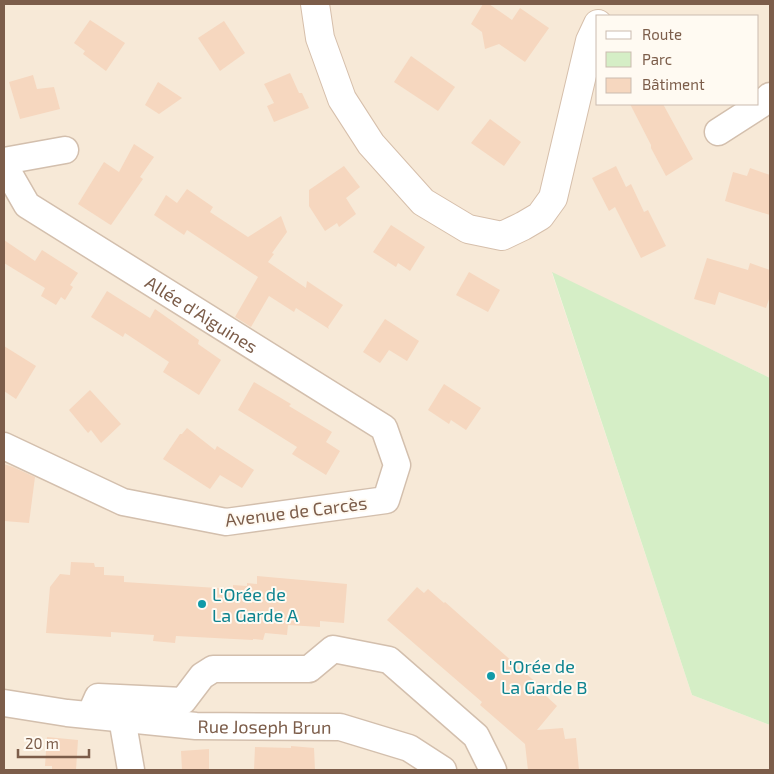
<svg xmlns="http://www.w3.org/2000/svg" width="774" height="774" font-family="'Exo 2',sans-serif">
<rect width="100%" height="100%" fill="#fef7ea"/>
<path fill="#f7e9d7" fill-rule="evenodd" d="M4,4h766v374l-218,-105 140,422 78,30v45h-766zM598,16h160v88h-160z"/>
<polygon fill="#d5eec6" points="552,272 770,378 770,725 692,695"/>
<g fill="#f6d7bf">
<polygon points="483,4 489,4 512,20 520,8 549,28 525,62 499,44 485,49 482,32 471,24"/>
<polygon points="90,20 125,43 106,71 83,54 85,51 74,43"/>
<polygon points="224,21 245,53 220,71 198,38"/>
<polygon points="411,56 455,87 438,111 394,82"/>
<polygon points="290,73 299,93 302,93 309,108 274,122 267,106 274,103 264,84"/>
<polygon points="33,75 37,89 54,87 60,109 20,119 9,82"/>
<polygon points="158,82 182,98 159,114 145,105"/>
<polygon points="630,104 663,104 693,159 666,176 651,148 651,145"/>
<polygon points="490,119 521,142 504,166 471,143"/>
<polygon points="134,144 154,157 140,177 143,179 111,225 109,224 78,204 104,162 119,172"/>
<polygon points="344,166 360,187 346,198 356,214 339,227 337,223 325,231 309,206 309,190"/>
<polygon points="616,166 626,187 631,184 644,212 648,210 666,246 641,258 615,207 609,211 592,178"/>
<polygon points="750,168 770,175 770,215 725,201 733,172 747,176"/>
<polygon points="187,189 213,207 210,212 248,237 281,216 287,232 272,253 274,254 268,262 306,288 307,281 343,305 328,327 329,329 296,308 294,312 269,296 251,327 235,317 258,277 187,230 184,235 154,215 166,195 177,203"/>
<polygon points="391,225 425,247 410,271 398,263 396,267 373,252"/>
<polygon points="4,240 35,261 42,250 78,273 70,285 73,287 65,300 61,297 56,305 41,296 45,288 4,263"/>
<polygon points="707,258 748,270 750,263 770,270 770,296 766,308 719,292 715,305 694,299"/>
<polygon points="469,272 500,290 488,312 456,295"/>
<polygon points="107,291 150,318 155,309 199,340 198,344 221,360 199,395 163,372 169,362 125,333 123,337 91,317"/>
<polygon points="385,319 419,341 407,361 389,350 380,363 363,352"/>
<polygon points="4,346 36,366 16,399 4,391"/>
<polygon points="254,382 291,404 289,406 332,432 326,442 340,451 326,475 292,454 297,447 238,410"/>
<polygon points="444,384 481,408 466,430 451,420 449,424 428,410"/>
<polygon points="90,390 121,424 101,443 91,430 88,433 69,410"/>
<polygon points="187,428 215,450 217,446 254,470 242,488 220,475 210,489 163,459 180,434 182,434"/>
<polygon points="4,464 13,467 35,477 29,523 4,521"/>
<polygon points="71,562 94,563 95,567 104,567 104,575 124,576 124,582 233,589 233,585 247,586 247,583 257,584 257,576 347,584 344,623 320,621 320,627 288,625 287,635 265,633 263,640 253,639 253,640 176,636 175,643 153,641 154,635 111,632 111,637 46,633 50,587 60,574 70,575"/>
<polygon points="417,587 424,593 428,589 444,603 445,602 548,693 545,695 557,706 537,730 563,728 565,739 576,738 579,770 528,770 525,744 480,705 482,702 387,620"/>
<polygon points="47,737 78,740 76,770 52,770 52,766 45,766"/>
<polygon points="291,746 314,748 315,770 254,770 255,747 291,748"/>
<polygon points="209,749 209,770 182,770 181,751"/>
</g>
<g fill="none" stroke-linecap="round" stroke-linejoin="round">
<g stroke="#d3bfad" stroke-width="29">
<g id="street">
<polyline points="718,132 760,105 770,96"/>
<polyline points="4,161 65,150"/>
<path id="s1" d="M4,165l23,40 357,223 13,37 -11,35 -160,22 -103,-20 -119,-56"/>
<path id="s2" d="M4,703l63,10 129,13 144,1 69,21 34,22"/>
<polyline points="90,715 98,697 183,701 202,676 213,669 309,669 333,649 389,660 476,736 493,770"/>
<polyline points="122,718 131,770"/>
</g>
</g>
<g stroke="#d6bfab" stroke-width="30">
<polyline id="secondary" points="315,4 320,38 342,99 371,144 423,202 468,229 502,236 523,226 540,216 553,198 590,41 598,24"/>
</g>
<use href="#street" stroke="#fff" stroke-width="26"/>
<use href="#secondary" stroke="#fff" stroke-width="28"/>
</g>
<g fill="#0f9aa8" stroke="#fffaf2" stroke-width="2">
<circle cx="202" cy="604" r="5"/>
<circle cx="491" cy="676" r="5"/>
</g>
<g text-anchor="middle" dominant-baseline="central" stroke-width="4" stroke-linejoin="round" paint-order="stroke">
<g font-size="18" fill="#7c5d4a" stroke="#fffaf2">
<text stroke="none"><textPath href="#s1" startOffset="252">Allée d'Aiguines</textPath></text>
<text transform="translate(296 511) rotate(-7)">Avenue de Carcès</text>
<text stroke="none"><textPath href="#s2" startOffset="262">Rue Joseph Brun</textPath></text>
</g>
<g font-size="18" fill="#0d838f" stroke="#fffaf2" text-anchor="start">
<text x="212" y="594">L'Orée de<tspan x="212" dy="21">La Garde A</tspan></text>
<text x="501" y="666">L'Orée de<tspan x="501" dy="21">La Garde B</tspan></text>
</g>
</g>
<rect width="774" height="774" fill="none" stroke="#7c5d4a" stroke-width="10"/>
<rect x="596" y="15" width="162" height="90" fill="#fffaf2" stroke="#cbbbaf"/>
<rect x="606" y="31" width="25" height="8" fill="#ffffff" stroke="#cbbbaf"/>
<text x="642" y="40" font-size="15" fill="#7c5d4a">Route</text>
<rect x="606" y="52" width="25" height="15" fill="#d5eec6" stroke="#cbbbaf"/>
<text x="642" y="65" font-size="15" fill="#7c5d4a">Parc</text>
<rect x="606" y="78" width="25" height="15" fill="#f6d7bf" stroke="#cbbbaf"/>
<text x="642" y="90" font-size="15" fill="#7c5d4a">Bâtiment</text>
<path d="M18 749v8h71v-8" fill="none" stroke="#7c5d4a" stroke-width="2.5"/>
<text x="25" y="749" font-size="15" fill="#7c5d4a" stroke="#fffaf2" stroke-width="4" paint-order="stroke">20 m</text>
</svg>
